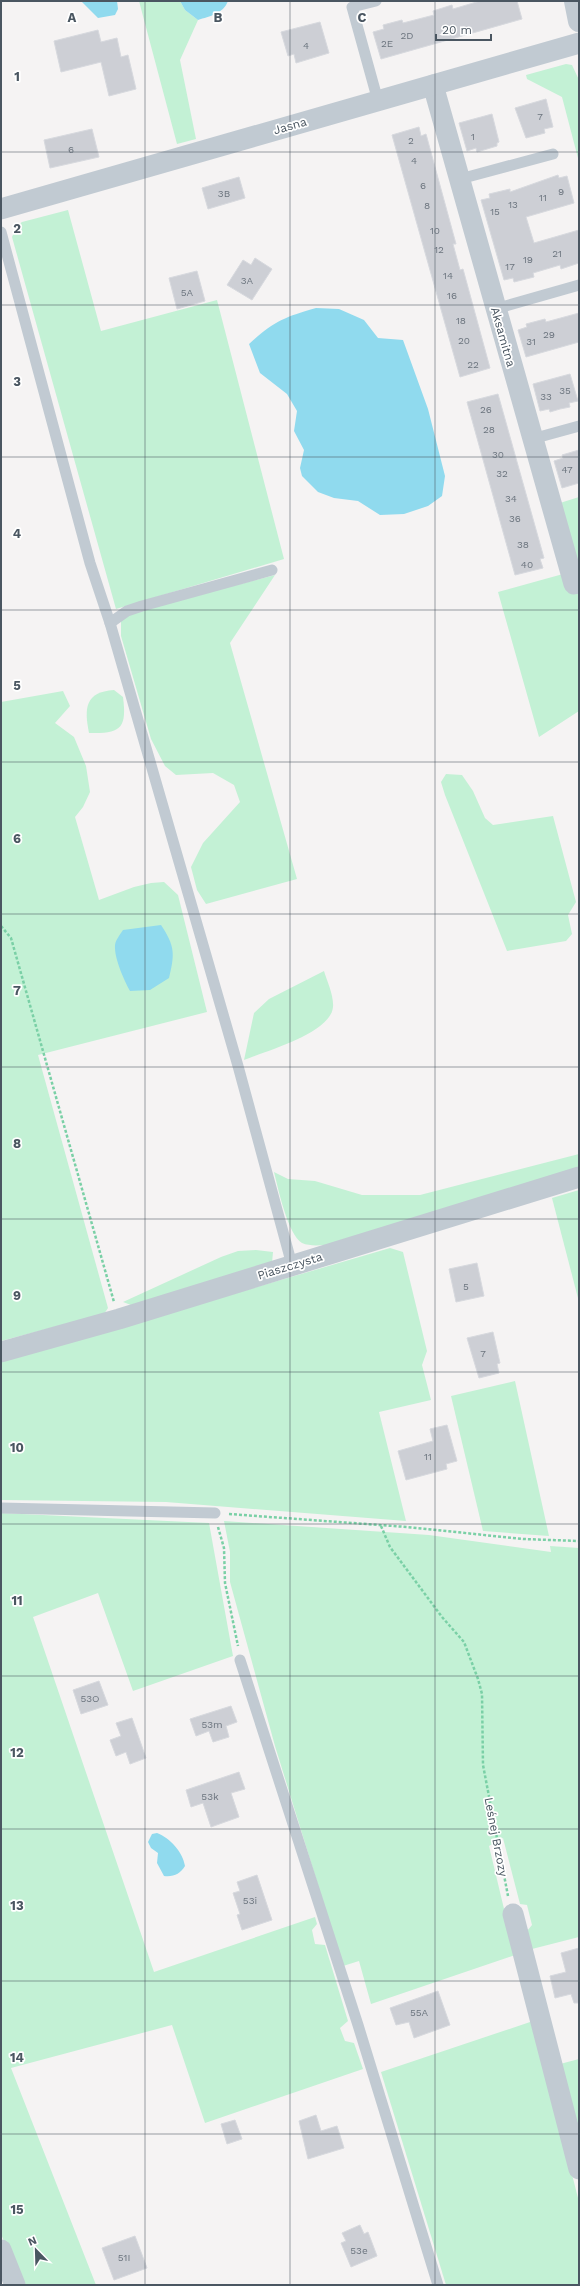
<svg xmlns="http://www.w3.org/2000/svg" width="580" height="2286" font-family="'Work Sans',sans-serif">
<rect width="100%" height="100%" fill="#f5f3f3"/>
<g fill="#c3f1d5">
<polygon points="139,1 180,1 185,10 198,20 180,60 196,139 177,144"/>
<polygon points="566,64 572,65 579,80 579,162 562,97 527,79 526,75"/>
<polygon points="68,210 101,331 217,300 284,559 116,609 12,237 17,226 22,222"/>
<polygon points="579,497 579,570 560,503"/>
<polygon points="563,574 568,592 579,589 579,711 539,737 498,592"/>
<polygon points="275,575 230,643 297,879 206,904 197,890 191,867 203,843 240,802 234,785 213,773 176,775 165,766 151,739 121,636 121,621 135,611"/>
<path d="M114,690l9,7c4,31 -2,37 -34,36 -5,-25 -4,-41 25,-43z"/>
<polygon points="63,691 70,706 55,723 74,737 86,766 90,792 83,807 75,817 99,900 134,887 151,883 164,882 178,895 207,1012 38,1055 108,1308 104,1314 1,1341 1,702"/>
<polygon points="446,774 462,775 473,791 485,818 493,825 553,816 576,902 568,915 572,934 566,941 507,951 445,795 441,782"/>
<path d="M324,971c3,10 10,25 9,36 -2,26 -67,44 -89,53l10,-47 15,-14z"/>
<path d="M579,1154v13l-246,77c-9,1 -22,3 -31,-1 -14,-8 -24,-55 -28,-71l14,7 27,2 47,14h58z"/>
<polygon points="579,1190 579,1302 552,1198"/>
<polygon points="390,1248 403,1252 427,1351 422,1365 431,1400 379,1412 406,1521 166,1502 1,1500 1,1362"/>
<polygon points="256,1250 273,1252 272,1263 131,1305 123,1302 221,1257 238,1251"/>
<polygon points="515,1381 549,1536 483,1531 451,1396"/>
<polygon points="1,1513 209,1523 233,1656 133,1691 98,1593 33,1617 154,1972 315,1917 317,1924 312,1930 315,1944 325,1945 348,2021 340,2028 345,2041 354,2043 363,2069 205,2123 172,2025 11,2068 96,2285 22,2285 1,2234"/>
<polygon points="224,1521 429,1535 551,1552 550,1546 579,1548 579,1937 532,1949 527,1931 532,1925 527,1905 520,1904 503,1838 489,1846 515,1955 371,2004 359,1961 343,1966 275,1746 230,1582 230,1552"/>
<polygon points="533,2021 579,2202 579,2285 446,2285 381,2072"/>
<polygon points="579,2059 579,2137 560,2064"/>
</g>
<g fill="#90daee">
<polygon points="81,1 117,1 118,9 115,15 98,18"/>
<path d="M180,1h48c-5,13 -18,15 -30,19l-13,-10z"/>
<path d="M316,308l23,1 25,11 14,18 25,2 25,69 17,67 -3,20 -14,10 -24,8 -24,1 -22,-14 -24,-3 -16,-6 -16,-16 -2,-8 4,-18 -10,-19 3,-20 -10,-17 -27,-21 -11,-29c24,-22 35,-27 67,-36z"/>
<path d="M161,925c14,21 14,29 8,53l-19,12 -20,1c-6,-11 -16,-33 -15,-46 1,-6 5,-10 8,-15z"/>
<path d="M157,1833c13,5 26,19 28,33 -5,8 -11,11 -21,10l-7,-13 1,-10 -7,-5 -3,-6 4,-8z"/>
</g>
<g fill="#cdcfd5" stroke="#d7d9de">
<polygon points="480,1 517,1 522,19 381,59 373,32 384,29 383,25 402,20 403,23 434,15 433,11 452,5 453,9"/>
<polygon points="320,22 329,53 296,63 294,54 288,56 281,32"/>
<polygon points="98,30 101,42 117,38 121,57 128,55 136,89 109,96 101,62 61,72 54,41"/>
<polygon points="546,99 553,127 544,129 545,133 526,138 515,108"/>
<polygon points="492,114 499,142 497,143 497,146 477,152 476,148 467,151 459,123"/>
<polygon points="419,127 421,136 426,134 456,244 453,244 460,270 463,269 490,368 460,377 392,135"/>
<polygon points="92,129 99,157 50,168 44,140"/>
<polygon points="558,175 559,178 567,176 574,203 526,217 534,243 579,230 579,263 561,269 560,265 533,273 534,277 514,282 513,278 504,280 481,200 490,198 489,194 510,189 510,192"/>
<polygon points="239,177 245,198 208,209 202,188"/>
<polygon points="255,258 272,269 252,300 227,285 243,260 251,265"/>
<polygon points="197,271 205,301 177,309 169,278"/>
<polygon points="579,313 579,342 526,357 518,330 527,327 526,324 545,319 546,322"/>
<polygon points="570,374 578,401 569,403 570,407 560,409 550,412 549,409 540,411 533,384"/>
<polygon points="498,394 544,558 540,559 543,568 515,575 467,402"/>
<polygon points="579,450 579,483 562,488 554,461 563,458 562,455"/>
<polygon points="477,1263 484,1296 456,1302 449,1269"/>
<polygon points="493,1332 500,1363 497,1364 499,1373 479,1378 467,1338"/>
<polygon points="447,1425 457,1461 446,1464 447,1469 406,1480 398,1451 433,1441 430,1429"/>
<polygon points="99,1681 108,1705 81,1714 73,1690"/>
<polygon points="231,1706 237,1722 226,1726 229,1737 213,1742 209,1731 196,1736 190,1719"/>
<polygon points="132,1718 146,1758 130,1764 126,1752 116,1756 110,1740 121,1736 116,1723"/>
<polygon points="239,1772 245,1789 231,1793 239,1817 211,1827 203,1803 191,1807 186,1790"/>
<polygon points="257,1875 272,1920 242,1930 237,1915 240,1914 233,1893 240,1891 237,1882"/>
<polygon points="579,1948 579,2003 574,2003 571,1994 555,1998 550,1976 566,1972 561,1953"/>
<polygon points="438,1991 450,2025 414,2038 409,2022 396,2025 390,2008"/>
<polygon points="316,2115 321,2131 337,2126 344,2148 308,2159 299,2121"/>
<polygon points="235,2120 242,2139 227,2144 221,2124"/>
<polygon points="360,2225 364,2234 368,2232 377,2256 351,2267 341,2243 346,2241 342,2233"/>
<polygon points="135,2236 147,2268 114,2280 102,2248"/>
</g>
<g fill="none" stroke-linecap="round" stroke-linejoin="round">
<g stroke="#7ad0a6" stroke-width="2.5" stroke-dasharray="3 2" stroke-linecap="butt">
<polyline points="1,926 11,938 114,1302"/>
<polyline points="229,1514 407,1527 523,1539 579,1541"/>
<polyline points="381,1526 390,1547 442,1617 464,1642 478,1679 482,1694 483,1765 508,1896"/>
<polyline points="218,1527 224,1548 225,1583 238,1646"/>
</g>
<g stroke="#c1cad2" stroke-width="11">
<polyline points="376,1 352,7 378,101"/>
<polyline points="460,179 553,154"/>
<polyline points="1,232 90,563 110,623 238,1066 292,1265"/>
<polyline points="495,309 579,285"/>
<polyline points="532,439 579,426"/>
<polyline points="110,623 127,611 142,606 272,570"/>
<polyline points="1,1508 215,1513"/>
<polyline points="240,1660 358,2025 438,2285"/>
</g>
<g stroke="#c1cad2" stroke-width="21">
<polyline points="433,85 574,584 579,582"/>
<polyline points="1,209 579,43"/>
<polyline points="1,1352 119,1319 579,1177"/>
<polyline points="513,1914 579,2169"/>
<polyline points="1,2250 15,2285"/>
</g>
<polyline stroke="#c1cad2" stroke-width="22" points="575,1 579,21"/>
</g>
<path fill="none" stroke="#4a5661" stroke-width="1" stroke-opacity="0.55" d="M145,1v2284M290,1v2284M435,1v2284M1,152h578M1,305h578M1,457h578M1,610h578M1,762h578M1,914h578M1,1067h578M1,1219h578M1,1372h578M1,1524h578M1,1676h578M1,1829h578M1,1981h578M1,2134h578"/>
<g text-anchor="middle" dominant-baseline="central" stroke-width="3.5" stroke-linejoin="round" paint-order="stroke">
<g font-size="10" fill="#6b747e">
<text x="407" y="35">2D</text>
<text x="387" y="43">2E</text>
<text x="306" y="45">4</text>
<text x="540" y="116">7</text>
<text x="473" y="136">1</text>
<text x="411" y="140">2</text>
<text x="71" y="149">6</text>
<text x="414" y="160">4</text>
<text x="423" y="185">6</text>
<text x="561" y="191">9</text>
<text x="224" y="193">3B</text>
<text x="543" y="197">11</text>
<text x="513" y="204">13</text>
<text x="427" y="205">8</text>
<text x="495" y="211">15</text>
<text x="435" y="230">10</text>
<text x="439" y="249">12</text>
<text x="557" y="253">21</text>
<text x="528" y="259">19</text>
<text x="510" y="266">17</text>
<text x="448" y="275">14</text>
<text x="247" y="280">3A</text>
<text x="187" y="292">5A</text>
<text x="452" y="295">16</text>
<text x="461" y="320">18</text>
<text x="549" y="334">29</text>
<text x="464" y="340">20</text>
<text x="531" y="341">31</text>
<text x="473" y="364">22</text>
<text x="565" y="390">35</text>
<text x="546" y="396">33</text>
<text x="486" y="409">26</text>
<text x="489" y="429">28</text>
<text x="498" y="454">30</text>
<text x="567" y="469">47</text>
<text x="502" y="473">32</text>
<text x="511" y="498">34</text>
<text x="515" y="518">36</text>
<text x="523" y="544">38</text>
<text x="527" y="564">40</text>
<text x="466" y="1286">5</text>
<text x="483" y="1353">7</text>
<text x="428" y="1456">11</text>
<text x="90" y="1698">53O</text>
<text x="212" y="1724">53m</text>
<text x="210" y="1796">53k</text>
<text x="250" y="1900">53i</text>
<text x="419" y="2012">55A</text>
<text x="359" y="2250">53e</text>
<text x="124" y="2257">51I</text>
</g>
<g font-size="12" fill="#4a5661" stroke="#fff">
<text transform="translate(290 126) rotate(-16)">Jasna</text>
<text transform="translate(503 337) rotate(74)">Aksamitna</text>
<text transform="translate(290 1266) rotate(-17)">Piaszczysta</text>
<text transform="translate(496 1837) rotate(79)">Leśnej Brzozy</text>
</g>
</g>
<g font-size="13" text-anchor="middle" font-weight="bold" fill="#4a5661" stroke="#fff" stroke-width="3.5" stroke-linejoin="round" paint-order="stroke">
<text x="72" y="22">A</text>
<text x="218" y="22">B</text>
<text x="362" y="22">C</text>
<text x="17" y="81">1</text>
<text x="17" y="233">2</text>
<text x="17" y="386">3</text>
<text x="17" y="538">4</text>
<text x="17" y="690">5</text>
<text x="17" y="843">6</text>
<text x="17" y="995">7</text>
<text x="17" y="1148">8</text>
<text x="17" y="1300">9</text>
<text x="17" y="1452">10</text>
<text x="17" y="1605">11</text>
<text x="17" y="1757">12</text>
<text x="17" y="1910">13</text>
<text x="17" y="2062">14</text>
<text x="17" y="2214">15</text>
</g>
<rect width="580" height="2286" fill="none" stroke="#4a5661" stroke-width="4"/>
<g transform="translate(36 2250) rotate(337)" stroke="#ffffff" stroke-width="3" paint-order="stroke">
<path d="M0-3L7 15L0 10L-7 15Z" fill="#4a5661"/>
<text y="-6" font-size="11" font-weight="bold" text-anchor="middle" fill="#4a5661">N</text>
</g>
<path d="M436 34v6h55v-6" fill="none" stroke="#4a5661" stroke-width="2"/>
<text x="442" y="34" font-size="12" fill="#4a5661" stroke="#ffffff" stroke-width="3" paint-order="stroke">20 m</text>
</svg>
